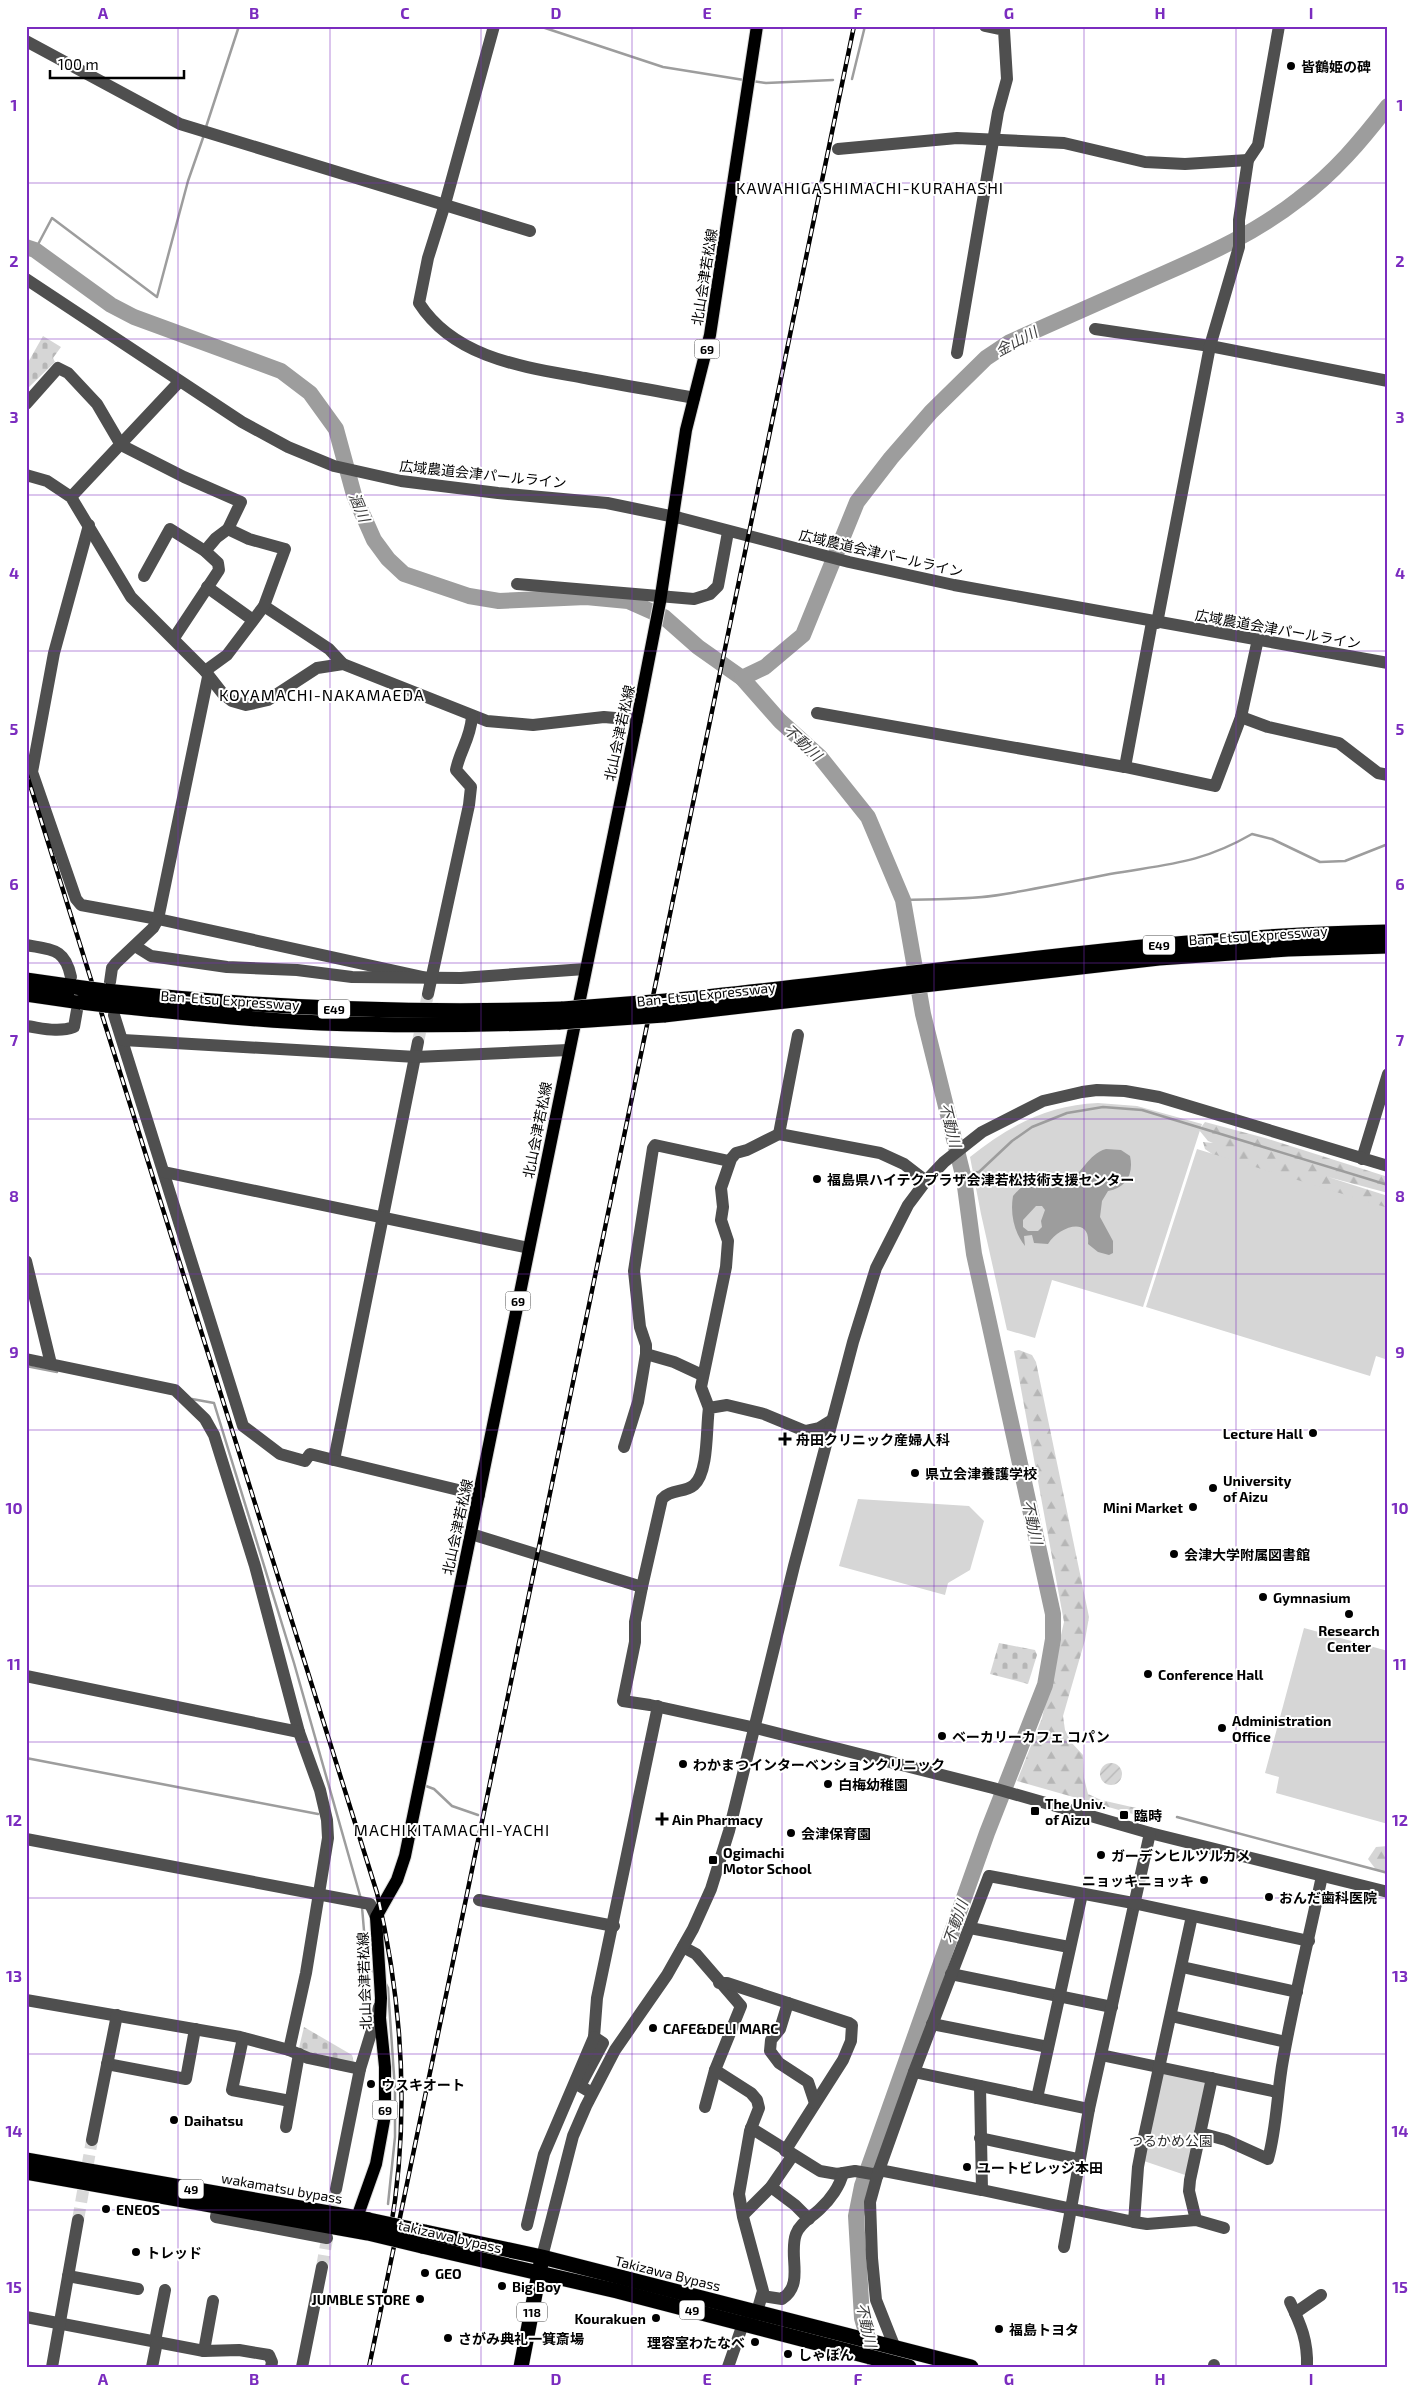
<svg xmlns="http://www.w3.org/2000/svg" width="1414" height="2393" font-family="'Exo 2','Noto Sans JP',sans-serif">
<defs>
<pattern id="forest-firs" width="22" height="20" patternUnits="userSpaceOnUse" patternTransform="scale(1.25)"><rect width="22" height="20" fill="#d6d6d6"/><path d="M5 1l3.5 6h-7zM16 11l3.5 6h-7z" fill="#b6b6b6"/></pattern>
<pattern id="cemetery-stones" width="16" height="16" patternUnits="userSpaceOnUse" patternTransform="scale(1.25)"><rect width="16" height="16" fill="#d6d6d6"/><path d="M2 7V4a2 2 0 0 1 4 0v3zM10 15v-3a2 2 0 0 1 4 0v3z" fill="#b6b6b6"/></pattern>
<pattern id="garden-furrows" width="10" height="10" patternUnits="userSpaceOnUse" patternTransform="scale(1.25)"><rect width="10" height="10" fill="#d6d6d6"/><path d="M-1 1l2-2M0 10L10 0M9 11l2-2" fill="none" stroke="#b6b6b6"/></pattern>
</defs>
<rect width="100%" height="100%" fill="#fff"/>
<g fill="url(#forest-firs)">
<polygon points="1205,1122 1265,1138 1388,1177 1388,1193 1328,1177 1388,1196 1388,1214 1222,1161 1205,1149 1203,1142 1213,1143 1208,1141 1199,1130"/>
<polygon points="1019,1350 1032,1355 1036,1362 1089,1617 1085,1640 1063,1716 1065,1730 1071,1742 1083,1755 1084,1778 1088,1794 1101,1800 1145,1810 1149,1813 1147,1818 1017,1781 1042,1718 1064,1622 1014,1351"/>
<polygon points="1388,1846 1388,1873 1377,1871 1368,1859 1376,1847"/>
</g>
<g fill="url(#cemetery-stones)">
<polygon points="43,336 61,347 53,358 55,362 27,389 26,366"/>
<polygon points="999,1643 1035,1650 1037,1655 1028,1684 990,1674"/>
<polygon points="304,2027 352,2055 354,2063 315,2057 299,2048"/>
</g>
<g fill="#d6d6d6">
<path d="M1098,1103l39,3 65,18 -59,183 -91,-27 -17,58 -28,-8 -26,-116 -11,-57c38,-31 78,-52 128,-54z"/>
<polygon points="1197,1149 1388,1208 1388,1360 1376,1356 1370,1376 1146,1307"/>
<polygon points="858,1499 969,1506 984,1521 970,1570 948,1583 945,1595 839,1566"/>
<polygon points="1304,1628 1388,1651 1388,1824 1276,1793 1279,1777 1265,1773"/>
<polygon points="1162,2070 1210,2080 1188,2176 1141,2160"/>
</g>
<circle fill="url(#garden-furrows)" cx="1111" cy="1774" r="11"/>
<path fill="#9d9d9d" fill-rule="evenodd" d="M1106,1149l15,1 9,6c4,18 -4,32 -22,35l-6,10 -2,16 13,24v12l-4,2 -11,-3 -10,-8c3,-28 -29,-18 -40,0l-14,-1 -2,-8 -8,1 1,10c-11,-14 -15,-32 -12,-50 21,-24 26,-14 53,-12 16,-10 22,-30 40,-35zM1036,1206h6l3,4 -4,11 1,6 -4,4h-10l-5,-4v-7z"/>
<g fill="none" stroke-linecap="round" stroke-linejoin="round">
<g stroke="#9d9d9d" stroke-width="2.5">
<polyline points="539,26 663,67 744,80"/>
<polyline points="852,79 865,26"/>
<polyline points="752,81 766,83 833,80"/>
<polyline points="206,127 239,26"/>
<polyline points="35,250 52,218 157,297 188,181 204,135"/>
<path d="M903,900c33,-1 69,0 102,-6 35,-6 70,-13 105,-20 57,-10 90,-10 142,-40l20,5 48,23 25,-1 43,-17"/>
<polyline points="961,1174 979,1172 1012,1141 1032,1127 1067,1113 1103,1107 1142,1110 1388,1185"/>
<polyline points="26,1366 57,1372"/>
<polyline points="192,1399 214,1403 294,1663 361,1899"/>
<polyline points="26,1758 318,1814"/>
<polyline points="426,1786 434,1789 452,1806 478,1815"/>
<polyline points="1177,1817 1388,1873"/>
<polyline points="362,1907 367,1966 375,1973"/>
<polyline points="386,1984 388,1988 395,2090 395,2137 388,2204"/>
</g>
<g stroke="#9d9d9d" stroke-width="16">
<polyline points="26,247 35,250 111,305 134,317 281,371 310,393 336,429 354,495 374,540 388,559 404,574 469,596 499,601 586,597 628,601 664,617 698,647 742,678 780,721 820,757 868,817 903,900 923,1014 964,1179 974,1254 1053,1614 1053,1639 1045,1685 987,1833 862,2186 856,2216 862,2318 876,2367"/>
<path d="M742,678l23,-11 38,-32 54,-133 34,-44 40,-46 55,-54 24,-16c51,-23 102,-45 153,-68 48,-21 94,-42 136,-75 35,-26 62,-58 89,-93"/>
</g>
<g stroke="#d9d9d9" stroke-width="12" stroke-dasharray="12 6" stroke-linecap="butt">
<polyline points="418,1042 428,994"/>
<polyline points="78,2220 92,2140"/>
<polyline points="322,2267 336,2189"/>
</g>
<g stroke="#dbdbdb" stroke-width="14">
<polyline id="major" points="354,2226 376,2164 385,2115 385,2067 380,2018 381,1998 376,1917 397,1880 405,1856 637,720 660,602 686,430 710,335 757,26"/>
</g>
<g stroke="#dbdbdb" stroke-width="16">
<g id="highway">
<polyline points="26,980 75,987"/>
<path d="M105,991c154,17 303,23 458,18"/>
<polyline points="26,994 81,1002"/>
<path d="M666,1001c241,-23 480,-65 722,-69"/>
<path d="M106,1005c72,7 143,15 215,18 80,3 159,2 239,-1"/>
<polyline points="664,1015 1159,958 1288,949 1388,946"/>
<polyline points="26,2160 369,2220"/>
<polyline points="26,2172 368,2233"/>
<polyline points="425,2232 542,2257 971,2367"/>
<polyline points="422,2246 617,2291 909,2367"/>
<polyline points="521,2367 541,2263"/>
</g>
</g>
<g stroke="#4f4f4f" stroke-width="12">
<path d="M494,26l-49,178 -17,54 -9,45c36,56 106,64 166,75 36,7 73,13 109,20"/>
<polyline points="26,41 180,124 530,231"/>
<polyline points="838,149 957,138 1064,143 1145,162 1185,164 1248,160"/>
<polyline points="26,279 242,422 288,447 334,466 401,481 498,493 607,503 680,518 849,562 954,585 1388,663"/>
<polyline points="1095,329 1210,346 1388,381"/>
<polyline points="957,353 998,112 1007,79 1004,30 985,26"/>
<polyline points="26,404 58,368 68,373 97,404 121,445 184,477 241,502 228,529 216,538 205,551"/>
<polyline points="26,475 47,481 71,497 131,597 205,671 223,694 232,701 246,705 268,700 317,668 343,664 487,721 533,725 604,717 637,720"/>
<polyline points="71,497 179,382"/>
<polyline points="89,525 54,653 32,772 76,899 81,905 158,919 432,979"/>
<polyline points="144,576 170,529 205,551 218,563 219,570 174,638"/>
<polyline points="517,584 694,599 710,594 718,586 728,532"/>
<polyline points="207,587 253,620"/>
<polyline points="264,606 329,649 343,664"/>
<polyline points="1157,623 1210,346 1239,247 1239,220 1248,160 1258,145 1279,26"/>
<polyline points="205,671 227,655 264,606 285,549 249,539 228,529"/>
<polyline points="817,713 1125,767 1215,786 1241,717 1258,639"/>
<polyline points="1241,717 1268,727 1339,743 1378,773 1388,775"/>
<polyline points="1125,767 1152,622"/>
<path d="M26,945c26,5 39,3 45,32"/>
<polyline points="135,946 151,956 227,967 297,970 352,977 461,978 585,969"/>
<polyline points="110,982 112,968 116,963 153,928 158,919 208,677"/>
<path d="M428,994l41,-189 2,-18 -15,-17c4,-20 14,-30 16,-53"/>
<polyline points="114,1015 243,1426 280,1454 305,1461 310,1454 334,1460 418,1042"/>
<path d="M26,1026c16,2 32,7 48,1l3,-17"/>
<polyline points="123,1040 416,1057 568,1050"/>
<polyline points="779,1134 798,1035"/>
<polyline points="1362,1159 1388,1074"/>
<polyline points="164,1172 529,1248"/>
<polyline points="26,1261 51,1364"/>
<polyline points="646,1354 674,1362 702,1375"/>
<polyline points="26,1359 175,1390 205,1419 214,1435 255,1566 299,1732 320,1790 327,1820 328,1838 306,1973 289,2050"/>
<polyline points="709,1408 701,1387 726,1267 728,1241 721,1220 723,1207 721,1188 731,1159 736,1153 747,1150 779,1134 880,1153 904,1164 926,1181"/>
<polyline points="624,1447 638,1402 646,1354 646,1345 640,1327 634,1271 653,1148 655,1145 729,1161"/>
<polyline points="334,1460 479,1495"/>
<polyline points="471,1534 642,1587 635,1622 635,1642 623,1701 650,1705 756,1728 993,1788 1150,1833 1388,1892"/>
<path d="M642,1587l20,-88c8,-10 23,-6 32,-14 15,-13 12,-59 15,-77l18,-3 37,9 41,17 14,-3 13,-8"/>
<polyline points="26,1676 299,1732"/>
<polyline points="26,1839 370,1904 376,1917"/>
<polyline points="479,1900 614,1926"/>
<polyline points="970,1928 1069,1947"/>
<polyline points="683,1947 696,1954 741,2006 715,2070 751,2093 757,2100 759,2108 750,2131 739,2194 743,2217 763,2291 757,2312 743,2324 728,2367"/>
<polyline points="1182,1967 1297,1992"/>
<polyline points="951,1974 1112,2007"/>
<polyline points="719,1983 727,1983 849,2023 852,2025 851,2041 843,2060 785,2151"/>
<polyline points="26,2000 240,2037 289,2050 308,2058 360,2069"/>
<polyline points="788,2003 780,2029 771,2040 770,2051 779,2063 808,2082 815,2103"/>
<polyline points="1171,2016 1286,2042"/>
<polyline points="932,2024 1048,2047"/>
<polyline points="243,2038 232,2090 290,2101"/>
<polyline points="1101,2055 1277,2092"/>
<polyline points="107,2064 186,2079 195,2029"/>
<polyline points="914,2072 1089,2109"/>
<polyline points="980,2086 982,2190 1134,2222 1138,2167 1142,2146 1192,1916"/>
<polyline points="592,2093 580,2086 603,2043 594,2037 597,1998 658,1706"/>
<polyline points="1037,2098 1082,1894"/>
<polyline points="705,2107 715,2070"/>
<polyline points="286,2127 299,2054"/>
<polyline points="751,2128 820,2171 837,2174 855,2171 878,2175"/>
<path d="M1200,2133l26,7 42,19c9,-32 9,-67 15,-99 11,-62 26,-123 39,-184"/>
<polyline points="980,2138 1078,2159"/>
<polyline points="92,2140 117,2015"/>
<polyline points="879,2170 982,2190"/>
<polyline points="771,2187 795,2205 809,2219"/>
<polyline points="336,2189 360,2069 379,2007"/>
<polyline points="218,2205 216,2217 327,2238"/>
<polyline points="743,2215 771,2187 793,2155"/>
<polyline points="1196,2220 1189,2191 1190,2180 1212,2078"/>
<polyline points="1134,2222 1147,2224 1196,2220 1224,2228"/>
<polyline points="527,2225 544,2154 594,2037"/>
<polyline points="1064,2247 1089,2109 1150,1833"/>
<polyline points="542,2257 573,2136 586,2106 615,2050 667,1975 693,1929 711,1889 729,1831 794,1566 853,1342 876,1268 908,1205 926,1181 944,1162 982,1132 1043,1101 1082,1092 1097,1090 1125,1091 1159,1097 1388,1166"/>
<polyline points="68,2276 138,2289"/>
<path d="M762,2296l20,3c23,-15 6,-43 14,-65 4,-11 16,-17 24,-25 10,-9 20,-23 23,-36"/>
<path d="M1290,2302c11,23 18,39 17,65"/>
<polyline points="1295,2313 1321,2295"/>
<polyline points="26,2317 204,2351 239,2350 269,2355 272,2362 271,2367"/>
<polyline points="155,2341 165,2290"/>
<polyline points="895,2348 876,2300 872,2258 870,2202 878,2173 914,2072 989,1876 1133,1903 1309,1941"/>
<polyline points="204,2351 213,2301"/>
<polyline points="1214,2365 1214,2367"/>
<polyline points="52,2367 78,2220"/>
<polyline points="152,2367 157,2342"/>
<polyline points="302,2367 322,2267"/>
</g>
<use href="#major" stroke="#000" stroke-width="12"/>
<use href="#highway" stroke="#000" stroke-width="15"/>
<g stroke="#000" stroke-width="4.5">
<g id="rail">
<path d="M26,772l351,1121c26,112 33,226 13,340"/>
<polyline points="369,2367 854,26"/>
</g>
</g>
<use href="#rail" stroke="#fff" stroke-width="2.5" stroke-dasharray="8" stroke-linecap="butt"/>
<g stroke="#dbdbdb" stroke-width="16" stroke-linecap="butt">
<g id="highway-bridge">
<polyline points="75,987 105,991"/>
<polyline points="81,1002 106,1005"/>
<polyline points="563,1009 666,1001"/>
<polyline points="560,1022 664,1015"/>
<polyline points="369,2220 425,2232"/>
<polyline points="368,2233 422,2246"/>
</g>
</g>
<use href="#highway-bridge" stroke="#000" stroke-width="15"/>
</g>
<path fill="none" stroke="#7b2cbf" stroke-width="1" stroke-opacity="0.55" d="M178,26v2341M330,26v2341M481,26v2341M632,26v2341M782,26v2341M934,26v2341M1084,26v2341M1236,26v2341M26,183h1362M26,339h1362M26,495h1362M26,651h1362M26,807h1362M26,963h1362M26,1119h1362M26,1274h1362M26,1430h1362M26,1586h1362M26,1742h1362M26,1898h1362M26,2054h1362M26,2210h1362"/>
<g fill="#000" stroke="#fff" stroke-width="2">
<circle cx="1291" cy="66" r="5"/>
<circle cx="817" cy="1179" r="5"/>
<circle cx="1313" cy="1433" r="5"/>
<path d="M782.5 1431.5h5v5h5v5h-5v5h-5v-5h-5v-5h5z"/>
<circle cx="915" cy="1473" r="5"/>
<circle cx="1213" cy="1488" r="5"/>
<circle cx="1193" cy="1507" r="5"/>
<circle cx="1174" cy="1554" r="5"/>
<circle cx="1263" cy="1597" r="5"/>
<circle cx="1349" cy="1614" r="5"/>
<circle cx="1148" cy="1674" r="5"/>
<circle cx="1222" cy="1728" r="5"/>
<circle cx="942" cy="1736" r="5"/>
<circle cx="683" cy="1764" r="5"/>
<circle cx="828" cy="1784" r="5"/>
<rect x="1030" y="1806" width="10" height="10" rx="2.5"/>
<rect x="1119" y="1810" width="10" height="10" rx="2.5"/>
<path d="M659.5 1811.5h5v5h5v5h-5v5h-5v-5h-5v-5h5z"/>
<circle cx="791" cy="1833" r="5"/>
<circle cx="1101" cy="1855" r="5"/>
<rect x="708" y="1855" width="10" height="10" rx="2.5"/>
<circle cx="1204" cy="1880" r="5"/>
<circle cx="1269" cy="1897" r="5"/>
<circle cx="653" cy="2028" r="5"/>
<circle cx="371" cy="2084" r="5"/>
<circle cx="174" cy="2120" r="5"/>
<circle cx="967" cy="2167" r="5"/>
<circle cx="106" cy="2209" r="5"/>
<circle cx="136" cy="2252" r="5"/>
<circle cx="425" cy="2273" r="5"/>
<circle cx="502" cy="2286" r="5"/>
<circle cx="420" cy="2299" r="5"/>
<circle cx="656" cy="2318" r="5"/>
<circle cx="999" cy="2329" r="5"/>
<circle cx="448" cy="2338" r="5"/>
<circle cx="755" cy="2342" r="5"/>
<circle cx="788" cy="2354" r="5"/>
</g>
<g text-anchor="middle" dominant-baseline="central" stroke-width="4" stroke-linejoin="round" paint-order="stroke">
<g fill="#fff" stroke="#4c4c4c" stroke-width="1">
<rect x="694.5" y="339.5" width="25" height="19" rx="4"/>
<rect x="1143" y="935.5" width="32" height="19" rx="4"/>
<rect x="318" y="999.5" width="32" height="19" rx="4"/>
<rect x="505.5" y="1291.5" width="25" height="19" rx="4"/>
<rect x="372.5" y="2100.5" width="25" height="19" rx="4"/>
<rect x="178.5" y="2179.5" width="25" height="19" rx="4"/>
<rect x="679.5" y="2300.5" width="25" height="19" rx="4"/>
<rect x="517" y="2302.5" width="30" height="19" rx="4"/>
</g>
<g font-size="12" font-weight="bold" fill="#000">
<text x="707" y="349">69</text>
<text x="1159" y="945">E49</text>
<text x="334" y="1009">E49</text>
<text x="518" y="1301">69</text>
<text x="385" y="2110">69</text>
<text x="191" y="2189">49</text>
<text x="692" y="2310">49</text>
<text x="532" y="2312">118</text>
</g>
<g font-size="14" font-weight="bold" fill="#000" stroke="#fff" text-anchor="start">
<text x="1301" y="66">皆鶴姫の碑</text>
<text x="827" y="1179">福島県ハイテクプラザ会津若松技術支援センター</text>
<text x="1303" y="1433" text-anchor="end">Lecture Hall</text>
<text x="796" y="1439">舟田クリニック産婦人科</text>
<text x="925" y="1473">県立会津養護学校</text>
<text x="1223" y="1480">University<tspan x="1223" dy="16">of Aizu</tspan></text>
<text x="1183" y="1507" text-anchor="end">Mini Market</text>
<text x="1184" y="1554">会津大学附属図書館</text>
<text x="1273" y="1597">Gymnasium</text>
<text x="1349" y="1630" text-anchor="middle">Research<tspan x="1349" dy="16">Center</tspan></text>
<text x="1158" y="1674">Conference Hall</text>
<text x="1232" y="1720">Administration<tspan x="1232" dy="16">Office</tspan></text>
<text x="952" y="1736">ベーカリーカフェ コパン</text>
<text x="693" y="1764">わかまつインターベンションクリニック</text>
<text x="838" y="1784">白梅幼稚園</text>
<text x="1045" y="1803">The Univ.<tspan x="1045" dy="16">of Aizu</tspan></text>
<text x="1134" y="1815">臨時</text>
<text x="672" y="1819">Ain Pharmacy</text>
<text x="801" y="1833">会津保育園</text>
<text x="723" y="1852">Ogimachi<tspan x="723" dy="16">Motor School</tspan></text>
<text x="1111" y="1855">ガーデンヒルツルカメ</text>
<text x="1194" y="1880" text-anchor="end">ニョッキニョッキ</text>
<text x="1279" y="1897">おんだ歯科医院</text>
<text x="663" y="2028">CAFE&amp;DELI MARC</text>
<text x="381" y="2084">ウスキオート</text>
<text x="184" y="2120">Daihatsu</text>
<text x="977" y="2167">ユートビレッジ本田</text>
<text x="116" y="2209">ENEOS</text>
<text x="146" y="2252">トレッド</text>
<text x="435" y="2273">GEO</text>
<text x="512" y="2286">Big Boy</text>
<text x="410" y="2299" text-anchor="end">JUMBLE STORE</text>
<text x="646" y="2318" text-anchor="end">Kourakuen</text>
<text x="1009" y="2329">福島トヨタ</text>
<text x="458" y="2338">さがみ典礼一箕斎場</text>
<text x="745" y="2342" text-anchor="end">理容室わたなべ</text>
<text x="798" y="2354">しゃぼん</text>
</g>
<g font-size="14" fill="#000" stroke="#fff">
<text transform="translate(704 277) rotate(-81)">北山会津若松線</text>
<text transform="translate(483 474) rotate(6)">広域農道会津パールライン</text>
<text transform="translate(881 553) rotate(13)">広域農道会津パールライン</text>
<text transform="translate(1278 629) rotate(10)">広域農道会津パールライン</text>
<text transform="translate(619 733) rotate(-78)">北山会津若松線</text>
<text transform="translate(1258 935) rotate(-4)">Ban-Etsu Expressway</text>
<text transform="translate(706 994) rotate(-6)">Ban-Etsu Expressway</text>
<text transform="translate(230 1000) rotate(4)">Ban-Etsu Expressway</text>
<text transform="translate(537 1130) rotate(-79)">北山会津若松線</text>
<text transform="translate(457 1527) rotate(-78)">北山会津若松線</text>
<text transform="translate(364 1981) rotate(-92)">北山会津若松線</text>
<text transform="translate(282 2188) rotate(10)">wakamatsu bypass</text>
<text transform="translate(450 2236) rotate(13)">takizawa bypass</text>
<text transform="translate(668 2273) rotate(14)">Takizawa Bypass</text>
</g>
<g font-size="14" fill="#2d2d2d" stroke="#fff">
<text x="1171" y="2140">つるかめ公園</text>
</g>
<g font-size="15" font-style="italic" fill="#3e3e3e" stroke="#fff">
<text transform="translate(1016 341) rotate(-28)">金山川</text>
<text transform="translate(360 507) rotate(68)">溷川</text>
<text transform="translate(803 742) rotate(43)">不動川</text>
<text transform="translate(951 1125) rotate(76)">不動川</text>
<text transform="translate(1033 1522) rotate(78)">不動川</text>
<text transform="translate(955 1922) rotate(-71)">不動川</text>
<text transform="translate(867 2325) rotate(78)">不動川</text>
</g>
<g font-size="16" letter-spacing="1" fill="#000" stroke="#fff">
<text x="870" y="187">KAWAHIGASHIMACHI-KURAHASHI</text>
<text x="322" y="694">KOYAMACHI-NAKAMAEDA</text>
<text x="452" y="1829">MACHIKITAMACHI-YACHI</text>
</g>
</g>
<rect width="1414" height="2393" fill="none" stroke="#ffffff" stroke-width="55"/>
<path d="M50 70v8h134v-8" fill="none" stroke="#000000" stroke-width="2.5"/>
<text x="58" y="70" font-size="15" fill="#000000" stroke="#ffffff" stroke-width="4" paint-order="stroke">100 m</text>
<rect x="28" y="28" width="1358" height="2338" fill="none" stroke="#7b2cbf" stroke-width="2"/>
<g font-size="16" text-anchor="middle" font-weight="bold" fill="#7b2cbf">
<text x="103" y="19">A</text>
<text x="254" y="19">B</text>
<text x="405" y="19">C</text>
<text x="556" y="19">D</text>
<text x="707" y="19">E</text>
<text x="858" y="19">F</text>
<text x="1009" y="19">G</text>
<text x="1160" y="19">H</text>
<text x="1311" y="19">I</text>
<text x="14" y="111">1</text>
<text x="1400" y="111">1</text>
<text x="14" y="267">2</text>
<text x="1400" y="267">2</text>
<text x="14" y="423">3</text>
<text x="1400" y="423">3</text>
<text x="14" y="579">4</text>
<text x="1400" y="579">4</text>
<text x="14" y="735">5</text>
<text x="1400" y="735">5</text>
<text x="14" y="890">6</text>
<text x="1400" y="890">6</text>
<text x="14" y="1046">7</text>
<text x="1400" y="1046">7</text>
<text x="14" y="1202">8</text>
<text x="1400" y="1202">8</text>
<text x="14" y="1358">9</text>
<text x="1400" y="1358">9</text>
<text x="14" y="1514">10</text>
<text x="1400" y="1514">10</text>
<text x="14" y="1670">11</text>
<text x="1400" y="1670">11</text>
<text x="14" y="1826">12</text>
<text x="1400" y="1826">12</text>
<text x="14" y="1982">13</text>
<text x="1400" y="1982">13</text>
<text x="14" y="2137">14</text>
<text x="1400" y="2137">14</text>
<text x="14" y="2293">15</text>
<text x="1400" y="2293">15</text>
<text x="103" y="2385">A</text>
<text x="254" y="2385">B</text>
<text x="405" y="2385">C</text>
<text x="556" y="2385">D</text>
<text x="707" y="2385">E</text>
<text x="858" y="2385">F</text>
<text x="1009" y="2385">G</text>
<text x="1160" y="2385">H</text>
<text x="1311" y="2385">I</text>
</g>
</svg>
